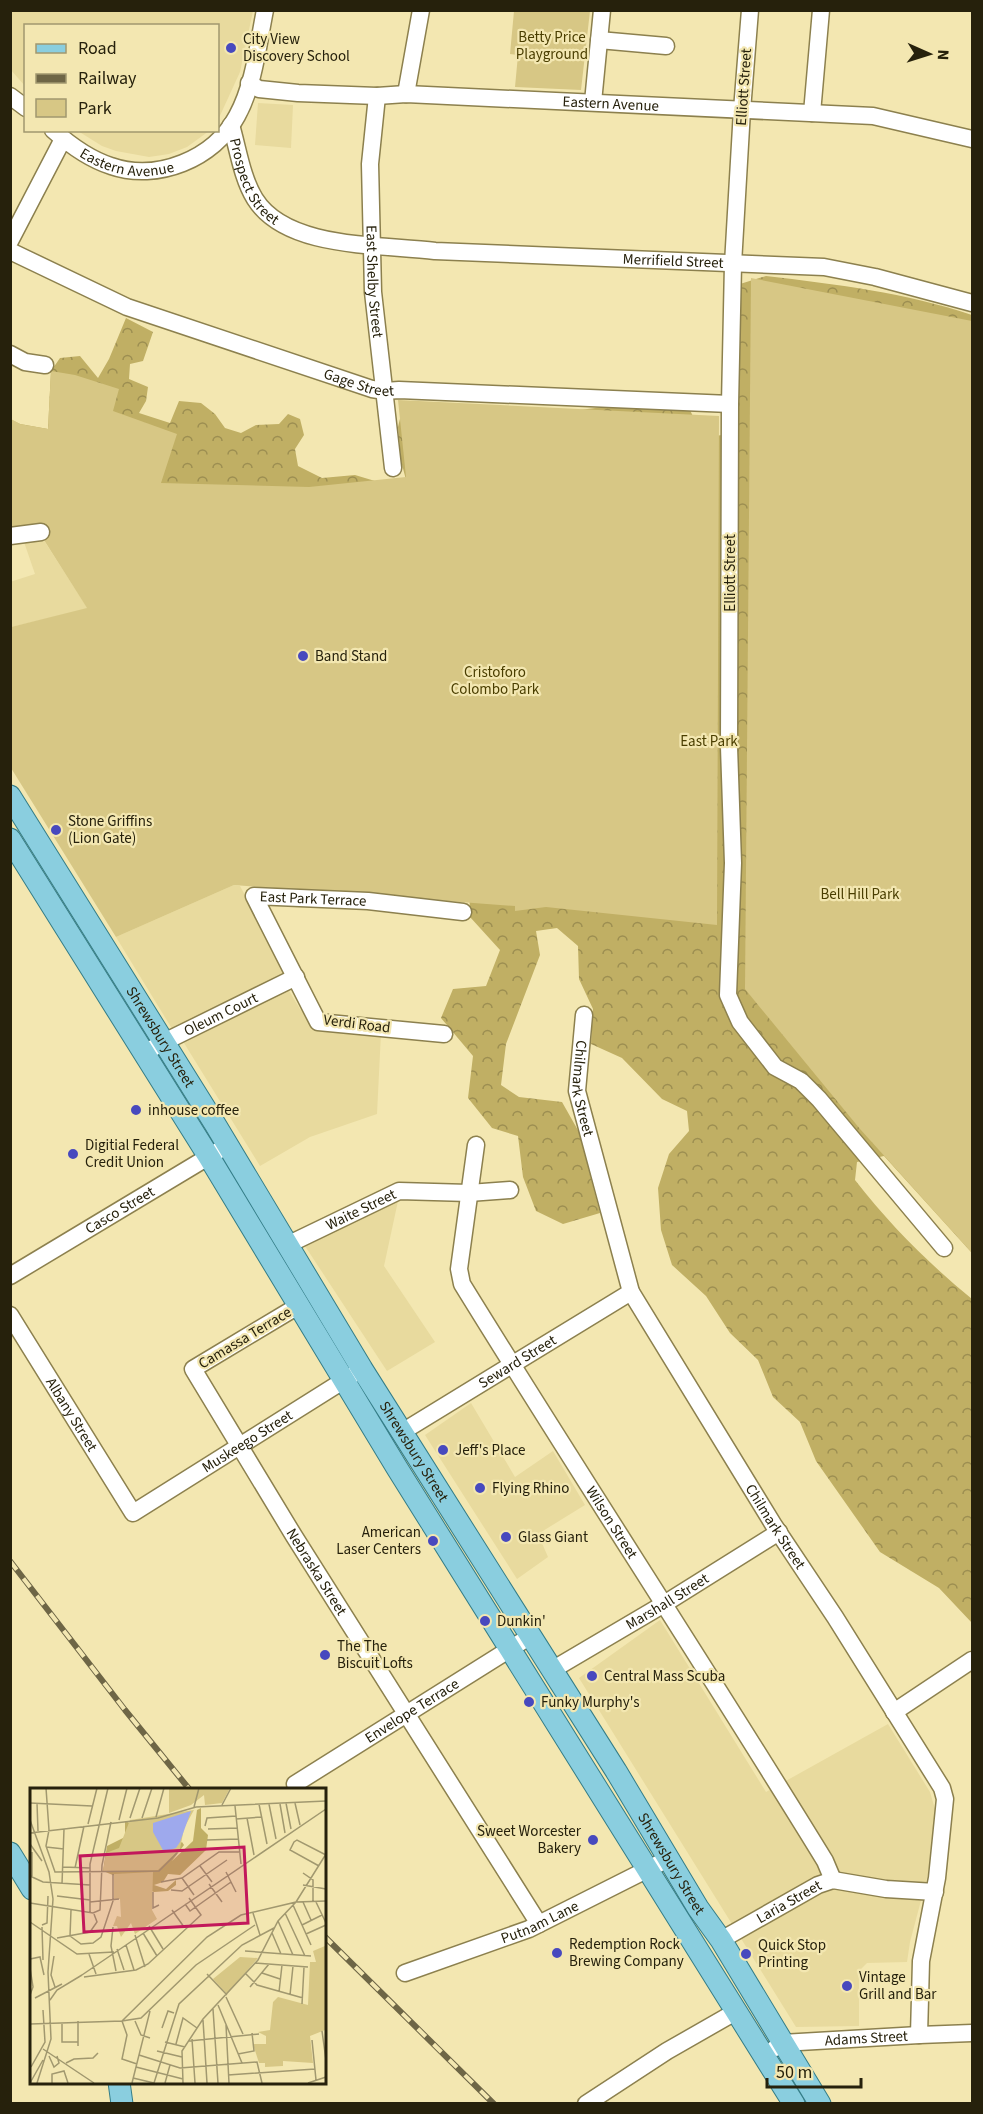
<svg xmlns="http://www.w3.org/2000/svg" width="983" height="2114" font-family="'Source Sans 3',sans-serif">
<defs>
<pattern id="forest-crowns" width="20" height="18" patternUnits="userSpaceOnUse" patternTransform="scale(1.5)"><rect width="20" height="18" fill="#c0af64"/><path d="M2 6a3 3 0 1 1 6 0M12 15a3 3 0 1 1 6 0" fill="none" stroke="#9c8e51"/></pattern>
</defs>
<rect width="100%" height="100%" fill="#f3e7b1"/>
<g fill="#e8da9e">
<polygon points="11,10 253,10 253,11 240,72 218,120 218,26 26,26 25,86 11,70"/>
<polygon points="258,103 293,105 291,148 255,145"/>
<polygon points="78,131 209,131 187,147 169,154 149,157 116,151 102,146"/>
<polygon points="43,539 88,609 11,627 10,582 35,574 24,542"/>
<polygon points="234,885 240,886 290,978 174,1032 116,937"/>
<polygon points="288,989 300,1009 314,1022 381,1033 377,1114 310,1137 260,1166 184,1043"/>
<polygon points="398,1201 384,1266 435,1342 387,1371 305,1246"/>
<polygon points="471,1403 515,1477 553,1451 585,1505 538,1534 548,1557 517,1579 425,1435"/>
<polygon points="660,1620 766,1792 888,1724 930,1792 935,1809 928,1874 910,1942 907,1962 867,1963 859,1971 859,2026 796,2027 579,1678"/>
</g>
<g fill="url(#forest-crowns)">
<path d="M766,276c69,8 141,17 206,39v938l-88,-97 -27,6 -2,18c35,45 73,83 117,119v324l-33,-35 -59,-36 -64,-91 -16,-39 -27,-25 -15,-37 -28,-27 -24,-37 -34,-31 -11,-35 -3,-42 11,-34 20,-23 -2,-20 -25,-12 -40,-41 -31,-14 2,-35 -14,-30 -1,-33 -21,-18 -21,3 4,24 -34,89 -5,41 18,12 43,5 17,30 21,81 -37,11 -27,-13 -13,-34 -5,-41 -26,-8 -24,-30 5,-42 -32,-38 12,-29 33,-3 14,-36 -30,-33 -1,-35 -48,-346 -20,-75 -3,-34 6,-25 112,16 95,-12 79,4 13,28 25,-4 12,-150z"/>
<polygon points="126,318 153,332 143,361 130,364 129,379 148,387 146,401 139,413 170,423 179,401 201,403 215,414 225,428 241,433 256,425 279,424 288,414 300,419 304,435 295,449 298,466 322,478 355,475 385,484 171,512 10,419 20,424 48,429 51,371 60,358 80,356 98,378 109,359"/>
</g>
<g fill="#d7c785">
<polygon points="514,11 590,11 581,90 515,87 518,55 510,54"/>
<polygon points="751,278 972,321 972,1253 860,1129 745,989"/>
<polygon points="51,371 75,375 119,389 113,411 177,434 161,483 309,487 406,477 398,400 719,416 717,925 546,907 515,911 515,906 234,885 116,937 11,768 11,627 87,608 37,529 11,532 11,419 20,424 48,429"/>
</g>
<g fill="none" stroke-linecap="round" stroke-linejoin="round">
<g stroke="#8c804e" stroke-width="19">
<g id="minor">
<polyline points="750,10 742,110 733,264 730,404 729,747 733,863 728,995 740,1022 775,1067 801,1081 819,1099 944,1248"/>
<polyline points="599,40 666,46"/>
<path id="s1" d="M249,83l10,6 39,4 79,3 29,-2 467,22 99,23"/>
<polyline points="406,94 421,10"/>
<polyline points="10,96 26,108"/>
<path id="s2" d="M377,96l-7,68 3,128 20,176"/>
<polyline points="593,102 602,10"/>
<polyline points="812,113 821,10"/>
<path id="s3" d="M231,125c7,24 11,53 24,74 32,51 127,45 180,52l389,16 51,10 97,26"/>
<path id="s4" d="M53,130c17,15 36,29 58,36 46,16 103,-7 126,-50 17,-31 21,-71 28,-106"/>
<polyline points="10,241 63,139"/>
<path id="s5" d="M10,251l117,56 245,82 13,2 14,-1 331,14"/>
<polyline points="10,354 25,362 45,365"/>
<polyline points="10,536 41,532"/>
<path id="s6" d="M584,1015l-7,76 54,201 142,232 62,93 107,171 3,11 -8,79 -16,83 -2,74"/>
<path id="s7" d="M444,1034l-126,-12 -64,-126 114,5 95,11"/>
<path id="s8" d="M144,1053l20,-11 132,-65"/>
<path id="s9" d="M476,1145l-17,124 3,15c119,193 244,383 363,577l8,19"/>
<path id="s10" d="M287,1245l112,-54 70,2 41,-3"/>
<path id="s11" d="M10,1276l208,-125"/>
<path id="s12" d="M298,1306l-105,63 101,167 245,388"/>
<path id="s13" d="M10,1315l123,198 221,-139"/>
<path id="s14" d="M402,1432l229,-140"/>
<path id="s15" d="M552,1670l112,-66 115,-72"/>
<polyline points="894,1712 972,1660"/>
<path id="s16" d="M295,1784l234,-147"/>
<path id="s17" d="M721,1940l97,-55 15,-5 53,9 49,3"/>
<path id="s18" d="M405,1973l124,-44 139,-70"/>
<path id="s19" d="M775,2048l7,-5 137,-8 53,-2"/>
<polyline points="586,2104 667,2051 737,2011"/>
</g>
</g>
<g stroke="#347d87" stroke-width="23">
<g id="major">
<path id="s20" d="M10,796l205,328 147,245 254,402 82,137 23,32 99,164"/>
<polyline points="10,839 209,1157 397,1468 794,2104"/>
<polyline points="10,1853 32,1889"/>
<polyline points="119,2082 122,2104"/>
</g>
</g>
<use href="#minor" stroke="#fff" stroke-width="16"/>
<use href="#major" stroke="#8acedf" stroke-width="21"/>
<g stroke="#6e6646" stroke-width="6">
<g id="rail">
<polyline points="10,1561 125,1710 190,1790"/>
<polyline points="324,1936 494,2104"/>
</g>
</g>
<use href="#rail" stroke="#f3e7b1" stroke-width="4" stroke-dasharray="11" stroke-linecap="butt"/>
</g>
<g fill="#4749be" stroke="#f3e7b1" stroke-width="2">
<circle cx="231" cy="48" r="6"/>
<circle cx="303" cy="656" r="6"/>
<circle cx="56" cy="830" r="6"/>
<circle cx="136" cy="1110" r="6"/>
<circle cx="73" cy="1154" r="6"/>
<circle cx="443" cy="1450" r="6"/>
<circle cx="480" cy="1488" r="6"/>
<circle cx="506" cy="1537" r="6"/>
<circle cx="433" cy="1541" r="6"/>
<circle cx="485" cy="1621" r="6"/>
<circle cx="325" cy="1655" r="6"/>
<circle cx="592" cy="1676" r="6"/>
<circle cx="529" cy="1702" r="6"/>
<circle cx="593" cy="1840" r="6"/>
<circle cx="557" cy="1953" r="6"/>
<circle cx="746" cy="1954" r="6"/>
<circle cx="847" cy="1986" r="6"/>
</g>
<g text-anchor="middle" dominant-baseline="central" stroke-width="4.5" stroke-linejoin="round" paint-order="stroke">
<g font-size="15" fill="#4a3e00" stroke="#f3e7b1">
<text x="552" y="37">Betty Price<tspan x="552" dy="17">Playground</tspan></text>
<text x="495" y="672">Cristoforo<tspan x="495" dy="17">Colombo Park</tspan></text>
<text x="709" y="741">East Park</text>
<text x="860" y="894">Bell Hill Park</text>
</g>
<g font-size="15" fill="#26210c" stroke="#f3e7b1" text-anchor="start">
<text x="243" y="39">City View<tspan x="243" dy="17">Discovery School</tspan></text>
<text x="315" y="656">Band Stand</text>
<text x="68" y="821">Stone Griffins<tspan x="68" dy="17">(Lion Gate)</tspan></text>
<text x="148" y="1110">inhouse coffee</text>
<text x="85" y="1145">Digitial Federal<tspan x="85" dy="17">Credit Union</tspan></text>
<text x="455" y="1450">Jeff's Place</text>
<text x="492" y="1488">Flying Rhino</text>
<text x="421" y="1532" text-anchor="end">American<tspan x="421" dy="17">Laser Centers</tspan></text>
<text x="518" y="1537">Glass Giant</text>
<text x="497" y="1621">Dunkin'</text>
<text x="337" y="1646">The The<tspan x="337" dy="17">Biscuit Lofts</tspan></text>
<text x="604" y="1676">Central Mass Scuba</text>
<text x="541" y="1702">Funky Murphy's</text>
<text x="581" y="1831" text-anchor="end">Sweet Worcester<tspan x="581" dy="17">Bakery</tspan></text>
<text x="569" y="1944">Redemption Rock<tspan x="569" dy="17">Brewing Company</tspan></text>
<text x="758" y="1945">Quick Stop<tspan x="758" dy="17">Printing</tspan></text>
<text x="859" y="1977">Vintage<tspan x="859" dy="17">Grill and Bar</tspan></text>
</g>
<g font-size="15" fill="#26210c" stroke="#f3e7b1">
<text transform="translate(744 87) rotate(-86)">Elliott Street</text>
<text stroke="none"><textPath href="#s1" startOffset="364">Eastern Avenue</textPath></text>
<text stroke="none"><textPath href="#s4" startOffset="84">Eastern Avenue</textPath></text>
<text stroke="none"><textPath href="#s3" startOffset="62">Prospect Street</textPath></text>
<text stroke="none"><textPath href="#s3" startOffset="510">Merrifield Street</textPath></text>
<text stroke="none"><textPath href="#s2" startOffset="186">East Shelby Street</textPath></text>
<text stroke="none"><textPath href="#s5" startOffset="374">Gage Street</textPath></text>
<text transform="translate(730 573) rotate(-90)">Elliott Street</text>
<text stroke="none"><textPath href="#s7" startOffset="327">East Park Terrace</textPath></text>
<text stroke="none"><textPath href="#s8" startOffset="86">Oleum Court</textPath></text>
<text transform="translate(357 1024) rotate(7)">Verdi Road</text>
<text stroke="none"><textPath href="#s20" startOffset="284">Shrewsbury Street</textPath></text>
<text stroke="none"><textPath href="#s6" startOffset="74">Chilmark Street</textPath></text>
<text stroke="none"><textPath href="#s10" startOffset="82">Waite Street</textPath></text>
<text stroke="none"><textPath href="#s11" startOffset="128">Casco Street</textPath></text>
<text transform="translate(245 1338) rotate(-31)">Camassa Terrace</text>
<text stroke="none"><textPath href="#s14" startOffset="135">Seward Street</textPath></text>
<text stroke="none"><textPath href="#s13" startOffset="117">Albany Street</textPath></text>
<text stroke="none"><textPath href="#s13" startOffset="368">Muskeego Street</textPath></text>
<text stroke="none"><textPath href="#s20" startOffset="770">Shrewsbury Street</textPath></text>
<text stroke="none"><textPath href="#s9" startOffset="422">Wilson Street</textPath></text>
<text stroke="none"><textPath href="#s6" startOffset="560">Chilmark Street</textPath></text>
<text stroke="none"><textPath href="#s12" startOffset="360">Nebraska Street</textPath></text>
<text stroke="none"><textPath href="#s15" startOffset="134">Marshall Street</textPath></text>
<text stroke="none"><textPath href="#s16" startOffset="138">Envelope Terrace</textPath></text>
<text stroke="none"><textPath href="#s20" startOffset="1256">Shrewsbury Street</textPath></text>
<text stroke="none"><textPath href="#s17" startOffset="78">Laria Street</textPath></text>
<text stroke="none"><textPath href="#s18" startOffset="144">Putnam Lane</textPath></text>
<text stroke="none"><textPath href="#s19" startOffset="93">Adams Street</textPath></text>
</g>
</g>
<g transform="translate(30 1788)">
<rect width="296" height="296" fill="#f3e7b1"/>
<path d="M171,20v20l7,7 -2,15 -26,25 -12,-1 -5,8 -9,3 12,4 10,-9v5l-8,6 -14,1 -51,-21 4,-25 18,-9v-16l54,23 3,-2 2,3 -12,16 21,-20 4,-31z" fill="#c0af64"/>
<path d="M139,0h61l-8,15 -17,2 -1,-10 -13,10 -22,8zM164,22l-10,18 -4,21 -22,21 -55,2 3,-19 13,-5 11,-28zM123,84l-1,38 5,9 -22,15 -4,-11 -10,14 -4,-11h-4l4,-10 4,1 -1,-18h-6v-25zM295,158v84l-15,6 3,27 -30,-2v5l-18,1v-4h-6l-6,-19h13v-8l-8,-4 12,-2 3,-28 5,-5 30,8 2,-43h6l-3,-11zM210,169l18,1 -31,36 -14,-15z" fill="#d7c785"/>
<path d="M161,23l-11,31 -4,6 -12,4 -11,-20v-9z" fill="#9ea9ed"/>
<path fill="none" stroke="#a1986f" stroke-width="1.5" d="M16,0l3,42 -3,16 9,26 104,-1 18,-18M0,15l62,3M7,15l1,28M256,15l5,26M265,15l5,22M229,16l8,40M239,16l7,35M250,16l5,29M192,17l9,-17M205,18l6,58M164,19l5,-19M126,29l8,-29M100,30l10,-30M112,30l10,-30M217,30l7,37M206,31l25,-2M0,32l19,52 4,27 -5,73 3,67 -14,44M89,32l8,-32M58,36l9,-36M175,38l2,-8 29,-2M178,41l29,-1M0,45l128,-15 38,-11 130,-6M177,52l31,-1M0,56l12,17M16,59l18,2M2,64v25M170,78l12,16M289,78l-29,-16 4,-8 3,-2 29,15M33,79l27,1M45,80l9,-42M196,84l10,20M273,85l10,7v22M0,88l13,6 47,3M152,90l12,17M131,94l21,-4 37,-26h20M32,96l2,-55M179,96l13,18M273,97l23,4M141,102l11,1 45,-31M123,104v16l6,-3M27,108l33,4M60,114l29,-3M273,114l8,18M286,114l10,21M0,115l63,10 7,-3 2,-45 9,-43M155,116l5,7 41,-29M263,117l18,40M142,122l12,17M60,124v-48l18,-76M223,125l7,22M255,125l20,43M248,133l15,34M0,134l47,32 37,-2M12,137l5,-2 1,-27M272,137l20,-10M119,138l14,23M12,139l1,33M83,139l-2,19 5,25M113,145l14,23M242,145l9,21M276,146l20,-9M105,147l10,32M40,148l11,8 12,-1 8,-6 12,-36v-27M40,148l1,-26M27,150l33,-6 7,-10 -3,-8M96,157l8,25M87,161l7,21M215,163l66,5M59,166l7,20M24,168l-3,19 4,12M0,171l10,-2 4,18M225,175l53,4M0,180l3,19 -3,8M232,185l18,6M177,186l20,21M216,186l11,11 46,13M49,189l247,-168M54,189l52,-7 12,-6 53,-49 -12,-17M220,199l19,-23M249,204l3,-27M260,207l3,-29M196,209l17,37M5,210l27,-14M20,212l7,-10 25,-15M272,216l2,-37M188,217l24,58M183,221l5,74M173,232l4,63M48,233v25M92,233l19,-3 55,-53 59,-40M92,233l5,14 -5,24 15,5M105,233l6,14 9,3M32,235v19h16M0,236l92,-3 85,-84 34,-22 55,-13 30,-48M196,237l3,58M132,240l6,-17 6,2M292,243l4,29M162,251l3,44M282,252l4,40M159,253l70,-7M135,254l20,5M146,256l7,-26 14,10M13,261l51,34M127,263l25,6M208,266l16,-3 -2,-18M109,267l41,13 77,-6 5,21M19,268l5,11 5,-4 -2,-7M36,275l8,-4 19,-1 5,-5M1,279l14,-25 -2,-32M106,279l47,12M198,287l87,-6M103,290l21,5M0,295l13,-23M22,295v-9l12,-3 4,12M102,295l18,-72M124,295l25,-79 63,-59 32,-17M135,295l5,-18M153,295l-1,-32 21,-32 55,-59 20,-39 18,-19 30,-1M278,295l18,-6"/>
<path fill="#c2185b" fill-opacity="0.15" stroke="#c2185b" stroke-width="3" d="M214,59l4,76 -164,9 -4,-76z"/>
<rect width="296" height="296" fill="none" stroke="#26210c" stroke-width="3"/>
</g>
<rect width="983" height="2114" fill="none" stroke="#26210c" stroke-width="24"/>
<rect x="24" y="24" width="195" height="108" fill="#f3e7b1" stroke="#a1986f" stroke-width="1.5"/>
<rect x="36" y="44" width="30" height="9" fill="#8acedf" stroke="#a1986f" stroke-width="1.5"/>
<text x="78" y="54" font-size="18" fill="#26210c">Road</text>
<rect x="36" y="74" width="30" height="9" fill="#6e6646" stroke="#a1986f" stroke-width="1.5"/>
<text x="78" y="84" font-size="18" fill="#26210c">Railway</text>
<rect x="36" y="99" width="30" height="18" fill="#d7c785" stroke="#a1986f" stroke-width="1.5"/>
<text x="78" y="114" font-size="18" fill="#26210c">Park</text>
<g transform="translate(929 54) rotate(93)" stroke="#f3e7b1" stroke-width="4.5" paint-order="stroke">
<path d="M0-4.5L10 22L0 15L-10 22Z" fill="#26210c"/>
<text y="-9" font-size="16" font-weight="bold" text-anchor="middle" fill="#26210c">N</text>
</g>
<path d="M767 2078v9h94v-9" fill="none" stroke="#26210c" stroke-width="3"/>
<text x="776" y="2078" font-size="18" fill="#26210c" stroke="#f3e7b1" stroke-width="4.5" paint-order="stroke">50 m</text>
</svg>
